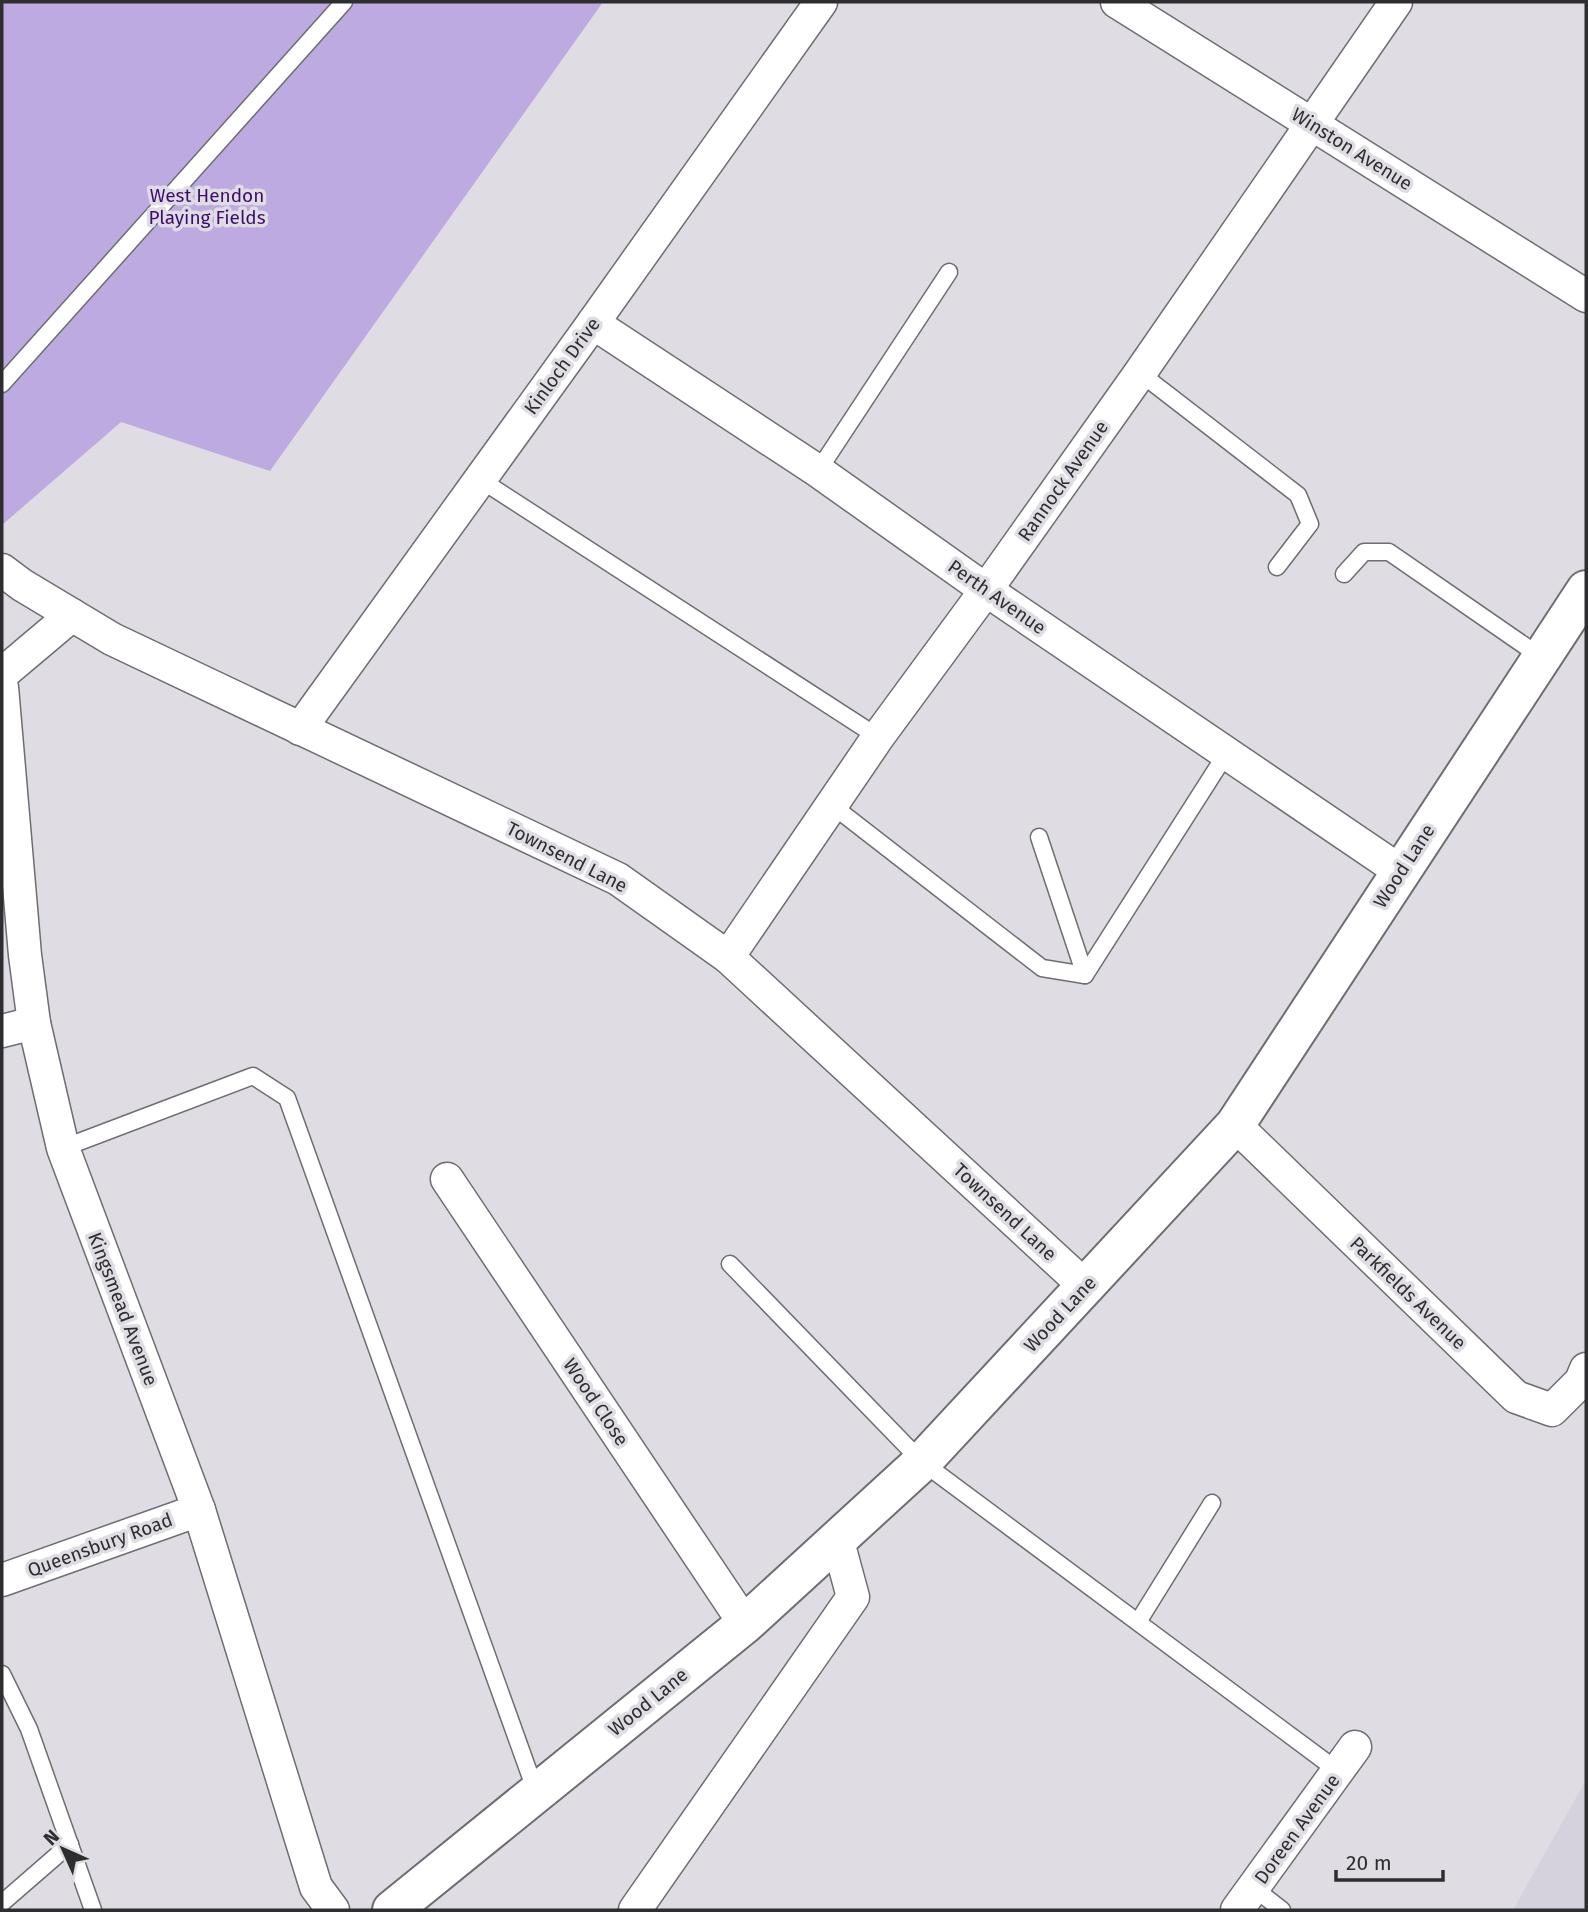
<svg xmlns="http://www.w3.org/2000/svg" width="1588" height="1912" font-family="'Fira Sans',sans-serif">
<rect width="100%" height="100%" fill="#dfdde3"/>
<polygon fill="#d5d1dd" points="1586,1780 1586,1910 1513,1910"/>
<polygon fill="#bdaae1" points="2,2 603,2 270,471 121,422 2,525"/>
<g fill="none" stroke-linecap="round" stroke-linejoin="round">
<g stroke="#6e6d72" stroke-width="19">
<g id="lane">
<polyline points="1140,373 1298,495 1310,524 1277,567"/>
<polyline points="2,384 344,2"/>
<polyline points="818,471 949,272"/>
<polyline points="481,480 878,737"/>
<polyline points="1344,574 1364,552 1389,552 1541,657"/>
<polyline points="833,806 1042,968 1085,975 1226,754"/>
<polyline points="1039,837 1085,975"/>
<polyline points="63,1148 253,1076 287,1098 536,1792"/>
<polyline points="730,1264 922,1462 1338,1771"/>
<polyline points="1138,1622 1212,1503"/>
<polyline points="2,1674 29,1729 93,1910"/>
<polyline points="1254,1888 1282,1910"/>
<polyline points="2,1903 70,1844"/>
</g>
</g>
<g stroke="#6e6d72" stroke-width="35">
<g id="street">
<polyline points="1117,2 1586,296"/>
<polyline points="593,323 818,471 986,590 1400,871"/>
<polyline points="2,570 22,585 112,639 618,879 728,957 1086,1287"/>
<polyline points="2,674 72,615"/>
<polyline points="2,687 25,955 34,1023 63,1148 199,1510 316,1887 333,1910"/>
<polyline points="300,729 593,323 821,2"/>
<polyline points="728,957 878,737 986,590 1140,373 1396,2"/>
<polyline points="2,1031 34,1023"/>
<polyline points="1235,1125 1516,1397 1552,1410 1581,1381 1586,1369"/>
<polyline points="447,1179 745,1624"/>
<polyline points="2,1580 199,1510"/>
<polyline points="635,1910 853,1597 837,1538"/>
<polyline points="1237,1910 1355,1747"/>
</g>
</g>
<g stroke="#6e6d72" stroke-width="42">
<polyline id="secondary" points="392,1910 745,1624 922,1462 1235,1125 1586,590"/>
</g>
<use href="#lane" stroke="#fff" stroke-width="16"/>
<use href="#street" stroke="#fff" stroke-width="32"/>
<use href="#secondary" stroke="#fff" stroke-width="38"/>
</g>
<g text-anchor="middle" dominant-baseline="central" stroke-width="7" stroke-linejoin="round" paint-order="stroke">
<g font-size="19" fill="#2e2d30" stroke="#dfdde3">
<text transform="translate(1352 149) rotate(32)">Winston Avenue</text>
<text transform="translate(562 366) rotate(-54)">Kinloch Drive</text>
<text transform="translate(1063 481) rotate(-55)">Rannock Avenue</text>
<text transform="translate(997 597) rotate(35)">Perth Avenue</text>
<text transform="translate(567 857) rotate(27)">Townsend Lane</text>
<text transform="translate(1404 866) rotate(-57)">Wood Lane</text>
<text transform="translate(1005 1212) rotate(43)">Townsend Lane</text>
<text transform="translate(1408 1293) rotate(44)">Parkfields Avenue</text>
<text transform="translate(123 1309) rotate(69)">Kingsmead Avenue</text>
<text transform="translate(1060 1314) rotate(-47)">Wood Lane</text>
<text transform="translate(596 1402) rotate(56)">Wood Close</text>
<text transform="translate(100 1545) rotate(-20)">Queensbury Road</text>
<text transform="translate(648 1702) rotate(-39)">Wood Lane</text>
<text transform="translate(1297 1829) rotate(-54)">Doreen Avenue</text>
</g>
<g font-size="19" fill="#3e0c6e" stroke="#dfdde3">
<text x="207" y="195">West Hendon<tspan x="207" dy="22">Playing Fields</tspan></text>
</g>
</g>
<rect width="1588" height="1912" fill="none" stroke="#2e2d30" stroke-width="7"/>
<g transform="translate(63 1849) rotate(315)" stroke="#dfdde3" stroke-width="5" paint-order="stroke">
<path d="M0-5L12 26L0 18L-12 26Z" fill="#2e2d30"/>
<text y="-10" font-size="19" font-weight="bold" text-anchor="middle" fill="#2e2d30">N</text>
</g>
<path d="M1336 1870v10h107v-10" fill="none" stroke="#2e2d30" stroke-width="3.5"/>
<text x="1346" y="1870" font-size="21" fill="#2e2d30" stroke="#dfdde3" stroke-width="5" paint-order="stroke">20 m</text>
</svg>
